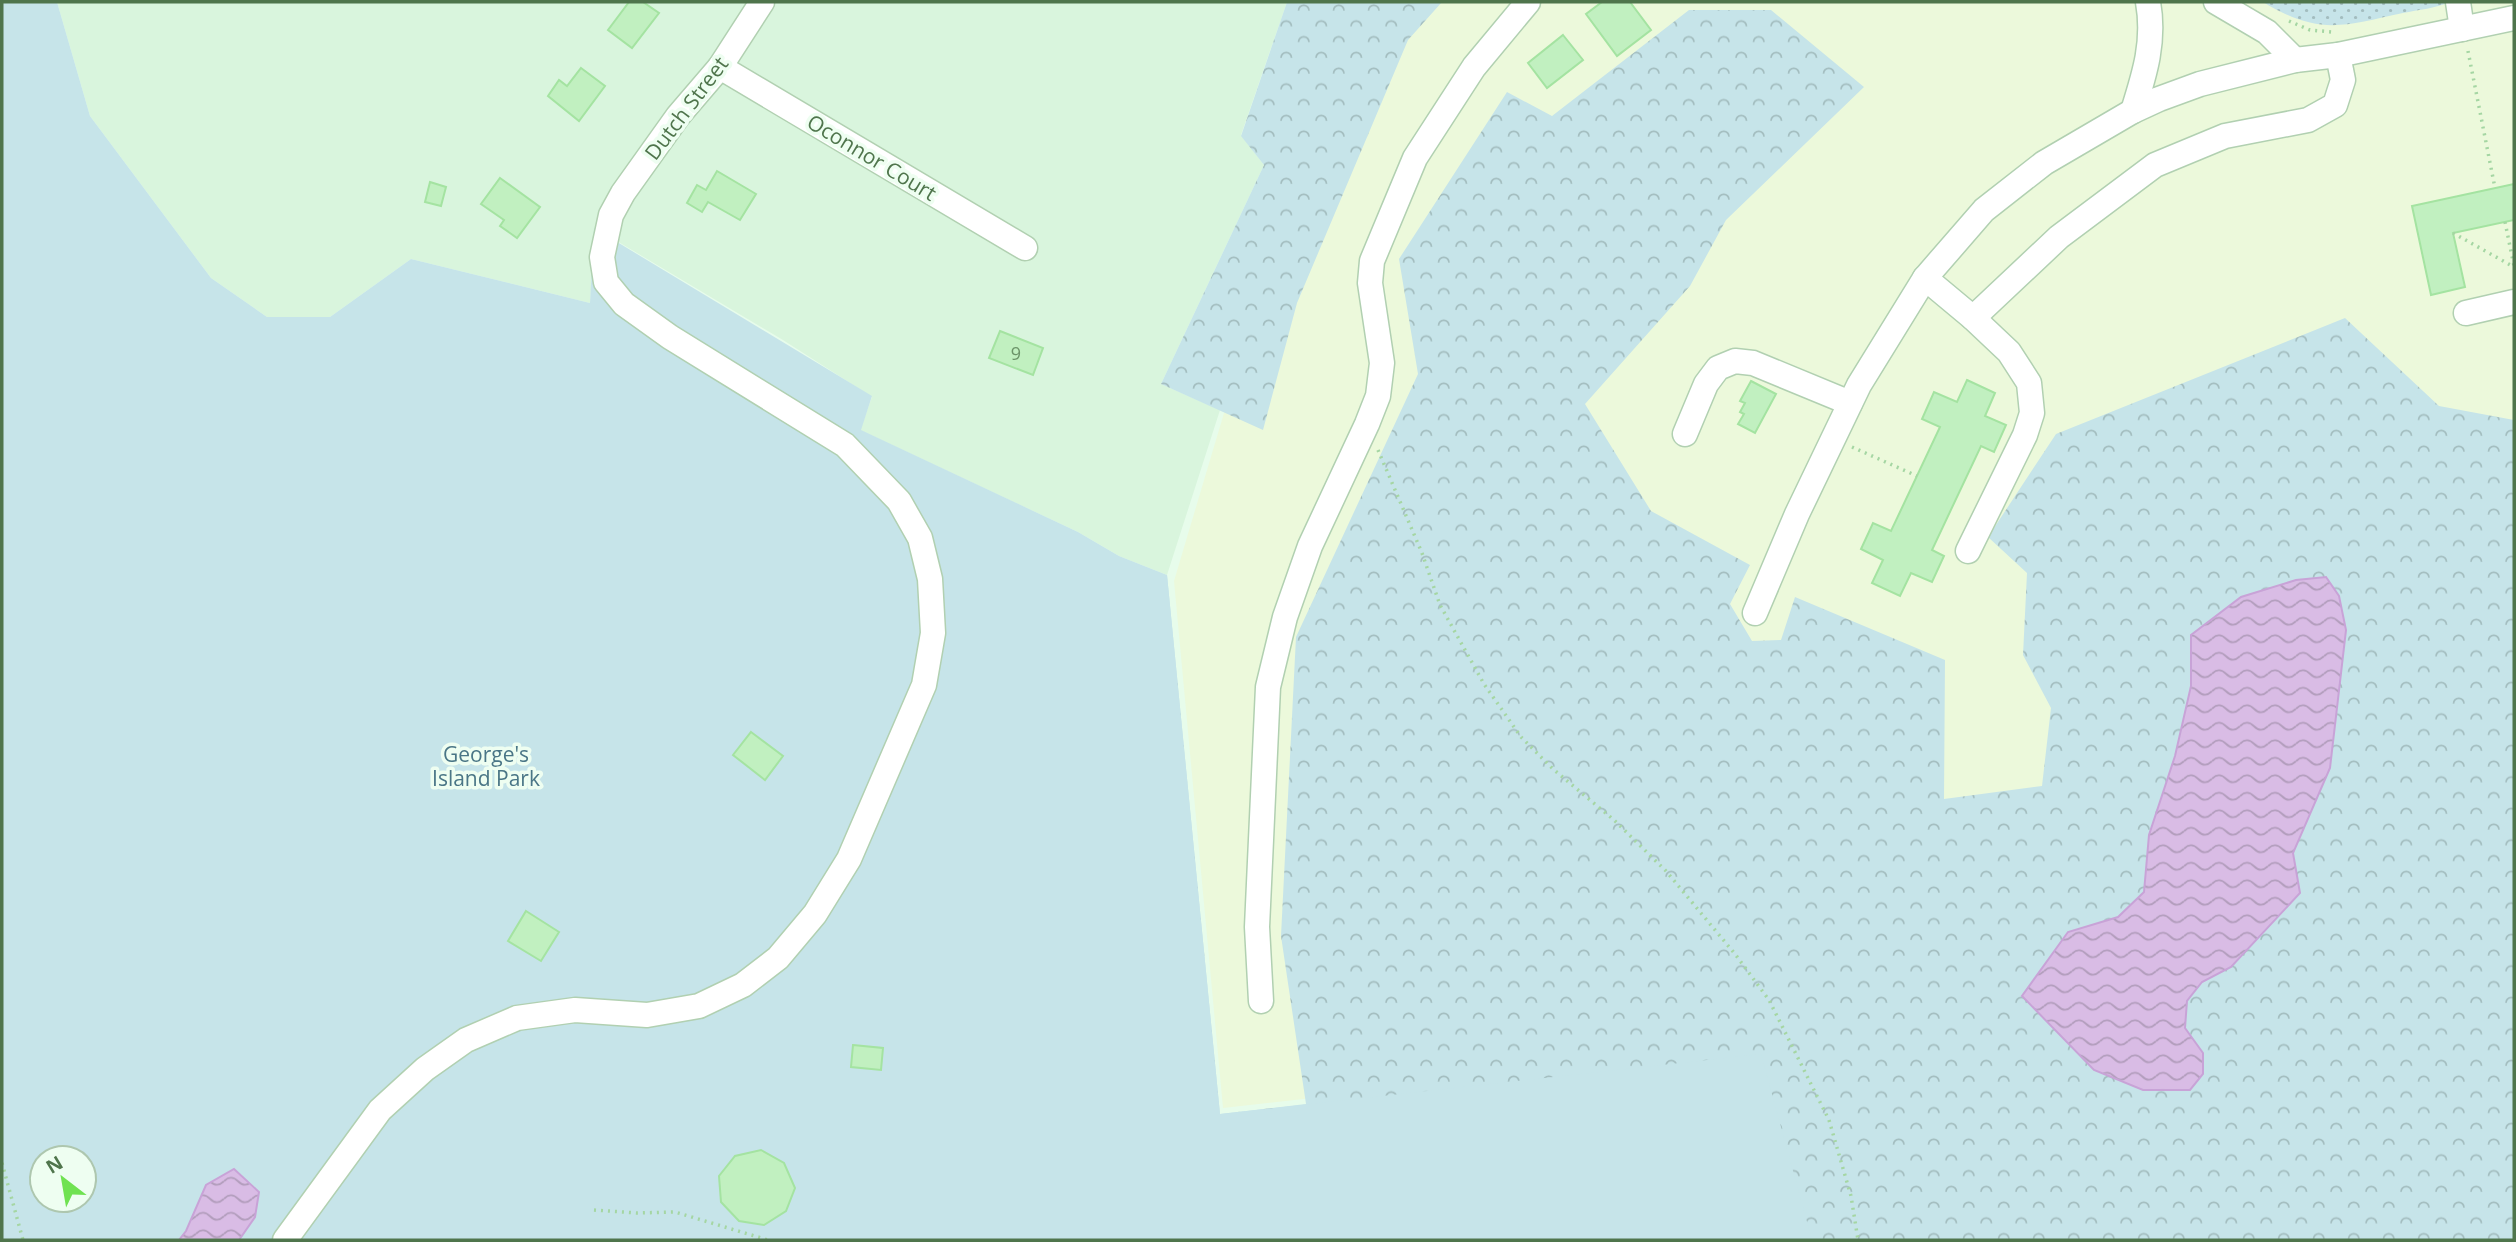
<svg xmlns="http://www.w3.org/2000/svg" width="2516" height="1242" font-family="'Open Sans',sans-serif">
<defs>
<pattern id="grass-dots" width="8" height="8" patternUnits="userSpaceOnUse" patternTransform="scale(1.75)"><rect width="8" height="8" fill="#c6e4e9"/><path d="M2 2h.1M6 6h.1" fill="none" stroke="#a3bdbf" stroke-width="1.8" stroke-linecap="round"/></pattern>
<pattern id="forest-crowns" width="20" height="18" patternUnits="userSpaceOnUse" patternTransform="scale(1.75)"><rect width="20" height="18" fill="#c6e4e9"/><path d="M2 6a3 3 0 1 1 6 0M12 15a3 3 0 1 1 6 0" fill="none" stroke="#a3bdbf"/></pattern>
<pattern id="water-waves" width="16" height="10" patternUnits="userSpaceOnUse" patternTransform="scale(1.75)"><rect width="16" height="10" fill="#d9bce5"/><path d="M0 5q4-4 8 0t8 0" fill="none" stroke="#b29dbc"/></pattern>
</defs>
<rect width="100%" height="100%" fill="#e7fceb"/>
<polygon fill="#d9f5dd" points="57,2 1287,2 1241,135 1264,165 1161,384 1220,410 1167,575 1119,556 1078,532 860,430 872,397 783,340 595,228 590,303 411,259 330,317 267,317 211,278 90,116"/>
<polygon fill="#ecf9db" points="1302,2 2514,2 2514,1240 1766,1047 1223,1108 1174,581 1224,413 1223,340"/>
<path fill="url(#grass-dots)" d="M2263,2h187c-13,6 -32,8 -47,11 -60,13 -84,23 -140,-11z"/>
<g fill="url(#forest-crowns)" fill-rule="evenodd">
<polygon points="1287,2 1442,2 1408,40 1297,303 1263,430 1161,384 1264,165 1241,136"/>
<path d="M1689,10h82l93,77 -138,133 -36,66 -105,118 66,107 99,54 -20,39 22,37 29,-1 14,-43 150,63 -1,139 98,-13 9,-78 -28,-53 4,-82 -39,-36 68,-103 289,-116 94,88 75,14v820h-1624l277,-665 53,539 86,-10 -25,-168 15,-299 122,-263 -19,-115 108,-167 45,24zM2192,635l138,133 -37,85 7,40 -69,74 -29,15 -16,19 -1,27 18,25v21l-146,-43 -35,-35 46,-64 50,-15 26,-24 5,-58 26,-79 16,-70z"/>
</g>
<path fill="#c6e4e9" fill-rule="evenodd" d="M2,2h55l33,114 121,162 56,39h63l81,-58 179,44 4,-75 278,168 -11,34 217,102 41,24 48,19 53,539 541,-60 51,186h-1810zM42,1158h42v42h-42z"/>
<g fill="url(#water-waves)" stroke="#c8a3d7" stroke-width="2">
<polygon points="2326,577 2339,596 2346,630 2330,768 2293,853 2300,893 2231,967 2202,982 2187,1001 2185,1028 2203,1053 2203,1074 2190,1090 2143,1090 2094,1070 2022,996 2068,932 2118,917 2144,892 2149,835 2175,756 2191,686 2191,635 2241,597 2296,580"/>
<polygon points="234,1169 259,1192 255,1217 239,1240 179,1240 186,1231 206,1185"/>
</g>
<g fill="#c1f0c0" stroke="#a4e3a1" stroke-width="2">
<polygon points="629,2 643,2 659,13 632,48 608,30"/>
<polygon points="1602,2 1630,2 1651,30 1617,56 1586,14"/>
<polygon points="1563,35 1583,60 1547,88 1528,63"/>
<polygon points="581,68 605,86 579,121 548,96 559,80 567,86"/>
<polygon points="717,171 756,194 740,220 708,202 702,212 687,203 697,185 706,190"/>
<polygon points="500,178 540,207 517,238 500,226 504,220 481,204"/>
<polygon points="430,182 446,187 441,206 425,202"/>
<polygon points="2514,184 2514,220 2453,233 2465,287 2431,295 2412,206"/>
<polygon points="1000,331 1043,348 1033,375 989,358"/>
<polygon points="1967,380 1995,393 1985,416 2006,425 1994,452 1981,446 1932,550 1944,556 1932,582 1911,573 1900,596 1872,583 1883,560 1861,549 1873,523 1891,531 1940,427 1922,419 1934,392 1957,402"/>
<polygon points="1751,381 1776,394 1755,433 1738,424 1744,414 1740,412 1745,403 1740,401"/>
<polygon points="751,732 783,756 765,780 733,755"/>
<polygon points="526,911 559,932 541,961 508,941"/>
<polygon points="853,1045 883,1048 881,1070 851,1067"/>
<polygon points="761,1150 784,1163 795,1188 786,1211 764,1225 739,1221 721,1202 719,1176 735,1156"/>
</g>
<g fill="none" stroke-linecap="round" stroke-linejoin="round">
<g stroke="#b1d0b1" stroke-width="27">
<g id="minor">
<polyline points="2216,2 2267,32 2295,60"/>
<polyline points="2458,2 2462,29"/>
<polyline points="720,67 1025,248"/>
<path d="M2133,111c12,-38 22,-70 15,-109"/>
<polyline points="1925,278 1973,318 2059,237 2155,165 2225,136 2308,120 2335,105 2343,80 2338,55"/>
<polyline points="2466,313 2514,302"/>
<polyline points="1685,434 1706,384 1718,368 1735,361 1753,363 1850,403"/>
<polyline points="1968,551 2025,435 2032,413 2029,383 2009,352 1973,318"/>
<polyline points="1755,613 1797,514 1859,385 1925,278 1984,210 2044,163 2133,111 2159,99 2200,84 2295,60 2338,55 2514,18"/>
<polyline points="1261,1001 1257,927 1268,687 1285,617 1310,546 1367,424 1378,396 1382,363 1370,283 1372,261 1415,158 1474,67 1528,2"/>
<polyline points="285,1240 380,1110 425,1069 466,1040 517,1018 575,1010 647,1015 699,1006 743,985 778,958 815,914 849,859 924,685 933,633 930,579 920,538 899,501 845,445 670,337 624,304 606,282 602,257 611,215 623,193 678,116 720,67 762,2"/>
</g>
</g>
<g stroke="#a5d6a3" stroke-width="3.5" stroke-dasharray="2 5" stroke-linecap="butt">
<polyline points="2289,21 2310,30 2332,32"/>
<polyline points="2468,51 2495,188"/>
<polyline points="2505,222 2514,266"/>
<polyline points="2453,233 2514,267"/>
<polyline points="1852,447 1917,476"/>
<polyline points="1378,450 1422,553 1440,605 1484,684 1521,737 1553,769 1614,820 1666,871 1735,954 1769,1000 1829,1120 1851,1196 1858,1240"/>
<polyline points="2,1163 23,1240"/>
<polyline points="594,1210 637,1213 675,1212 768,1240"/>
</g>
<use href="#minor" stroke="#fff" stroke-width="24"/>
</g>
<g text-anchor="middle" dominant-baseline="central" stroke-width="7" stroke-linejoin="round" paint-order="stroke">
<g font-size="18" fill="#6c9469">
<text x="1016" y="353">9</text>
</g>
<g font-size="21" fill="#4f754c" stroke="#eefef1">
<text transform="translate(686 108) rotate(-53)">Dutch Street</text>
<text transform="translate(872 157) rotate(31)">Oconnor Court</text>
</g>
<g font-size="21" fill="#4a7686" stroke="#eefef1">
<text x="486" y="754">George's<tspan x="486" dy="24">Island Park</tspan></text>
</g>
</g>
<rect width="2516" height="1242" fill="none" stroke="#4f754c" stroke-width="7"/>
<g transform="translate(63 1179) rotate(329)"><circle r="33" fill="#eefef1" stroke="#aec7af" stroke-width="2"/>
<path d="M0-5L12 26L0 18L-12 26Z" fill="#6fe251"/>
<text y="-10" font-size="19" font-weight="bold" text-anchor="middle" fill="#4f754c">N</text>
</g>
</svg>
